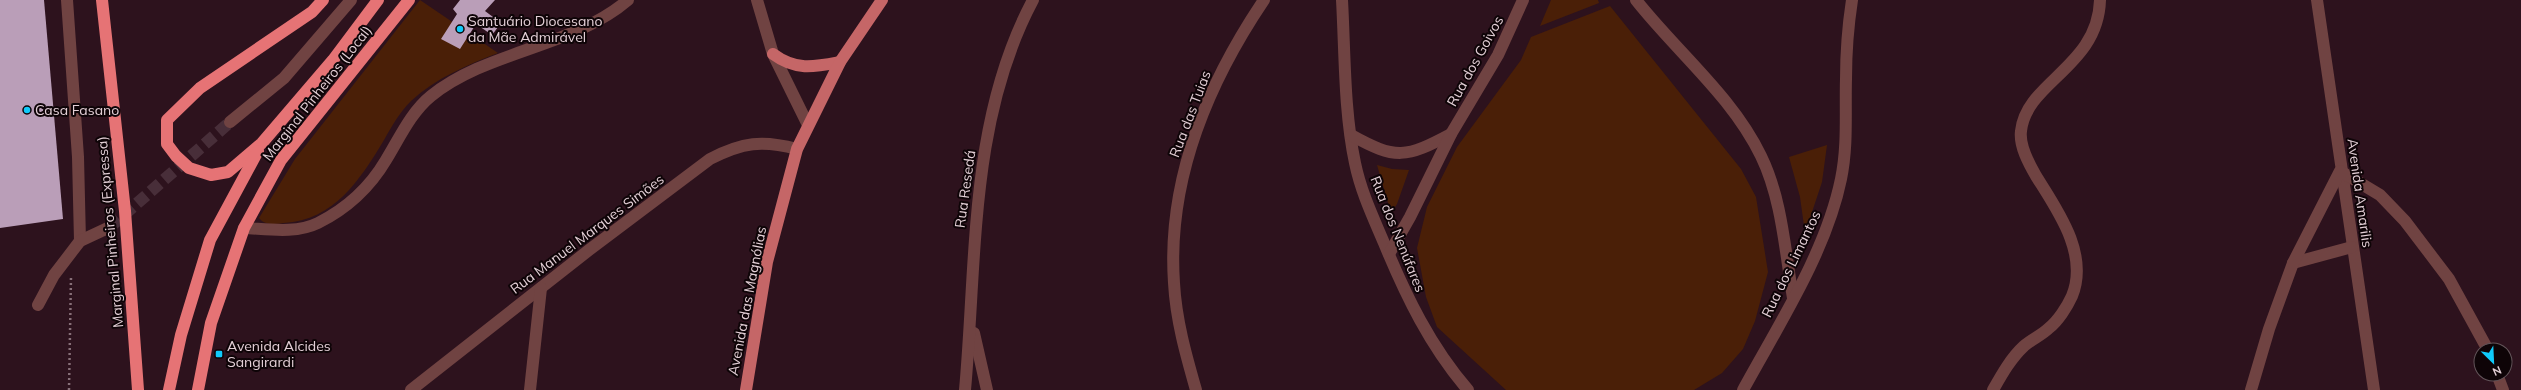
<svg xmlns="http://www.w3.org/2000/svg" width="2521" height="390" font-family="Mulish,sans-serif">
<rect width="100%" height="100%" fill="#2d121d"/>
<g fill="#4a1f07">
<path d="M420,0l78,53c-31,12 -62,25 -87,48 -12,12 -19,25 -27,39 -24,40 -50,80 -100,83 -9,1 -19,3 -25,-5l36,-59z"/>
<polygon points="1551,0 1598,0 1599,3 1540,26"/>
<polygon points="1610,6 1741,169 1756,197 1768,272 1755,321 1743,349 1722,373 1694,390 1506,390 1437,327 1426,297 1417,248 1427,207 1457,147 1521,60 1531,37"/>
<polygon points="1827,145 1822,182 1805,233 1800,197 1789,157"/>
<polygon points="1377,165 1392,169 1409,170 1397,204 1391,213"/>
</g>
<g fill="#ba9eb8">
<polygon points="0,0 44,0 63,219 0,228"/>
<polygon points="460,0 495,0 485,11 501,23 492,35 476,24 460,49 441,39 457,14 453,9"/>
</g>
<g fill="none" stroke-linecap="round" stroke-linejoin="round">
<polyline stroke="#482e39" stroke-width="12" stroke-dasharray="12 6" stroke-linecap="butt" points="110,227 230,122"/>
<polyline stroke="#876f78" stroke-width="2.5" stroke-dasharray="2 3" stroke-linecap="butt" points="69,390 71,277"/>
<g stroke="#704342" stroke-width="12">
<polyline points="67,0 78,157 80,241"/>
<polyline points="757,0 773,54 808,125"/>
<path d="M1342,0c3,54 2,111 13,163 6,29 18,54 29,80 22,53 46,103 84,147"/>
<path d="M1636,0c41,52 96,96 125,156 21,43 24,95 32,142"/>
<polyline points="2317,0 2374,390"/>
<polyline points="230,122 284,78 351,0"/>
<path d="M1351,135c45,25 55,23 100,-1"/>
<path d="M244,228c23,1 52,6 74,-5 28,-14 52,-36 68,-63 13,-21 25,-48 45,-64 57,-46 141,-48 197,-96"/>
<polyline points="1389,254 1410,217 1451,134 1498,55 1523,0"/>
<polyline points="2293,263 2352,247"/>
<polyline points="38,305 54,275 80,241 110,227"/>
<polyline points="974,333 987,390"/>
<polyline points="2497,374 2503,390"/>
<path d="M411,390l178,-140 121,-91c33,-17 52,-19 87,-10"/>
<polyline points="530,390 541,288"/>
<path d="M965,390c12,-132 4,-270 68,-390"/>
<path d="M1196,390c-10,-35 -20,-70 -22,-107 -7,-102 34,-200 90,-283"/>
<path d="M1743,390c36,-66 83,-138 98,-211 7,-34 4,-67 5,-100 0,-27 2,-53 6,-79"/>
<path d="M1993,390c9,-16 18,-32 31,-44 8,-7 18,-11 25,-18 9,-7 18,-21 23,-32 17,-42 -14,-85 -36,-120 -7,-12 -17,-30 -15,-45 5,-49 77,-64 79,-131"/>
<polyline points="2251,390 2269,329 2293,263 2340,171 2380,195 2405,221 2449,279 2488,350"/>
</g>
<g stroke="#c56667" stroke-width="12">
<path d="M773,54c23,17 41,13 67,8"/>
<polyline points="746,390 767,262 797,149 840,62 882,0"/>
</g>
<g stroke="#e67375" stroke-width="12">
<polyline points="102,0 125,211 138,390"/>
<polyline points="323,0 312,12 200,88 167,120 167,144 176,156 189,168 211,175 228,172 262,143 333,60 378,0"/>
<polyline points="169,390 181,335 210,240 258,151"/>
<polyline points="198,390 211,323 244,228 281,160 409,0"/>
</g>
</g>
<g fill="#10cafa" stroke="#0e0407" stroke-width="1.5">
<circle cx="460" cy="29" r="4"/>
<circle cx="27" cy="110" r="4"/>
<rect x="215" y="350" width="8" height="8" rx="2"/>
</g>
<g text-anchor="middle" dominant-baseline="central" stroke-width="4" stroke-linejoin="round" paint-order="stroke">
<g font-size="14" fill="#e3cfd6" stroke="#0e0407" text-anchor="start">
<text x="468" y="21">Santuário Diocesano<tspan x="468" dy="16">da Mãe Admirável</tspan></text>
<text x="35" y="110">Casa Fasano</text>
<text x="227" y="346">Avenida Alcides<tspan x="227" dy="16">Sangirardi</tspan></text>
</g>
<g font-size="14" fill="#e3cfd6" stroke="#0e0407">
<text transform="translate(1475 61) rotate(-61)">Rua dos Goivos</text>
<text transform="translate(317 93) rotate(-52)">Marginal Pinheiros (Local)</text>
<text transform="translate(1190 114) rotate(-69)">Rua das Tuias</text>
<text transform="translate(965 189) rotate(-82)">Rua Resedá</text>
<text transform="translate(2360 193) rotate(82)">Avenida Amarilis</text>
<text transform="translate(110 232) rotate(-95)">Marginal Pinheiros (Expressa)</text>
<text transform="translate(587 234) rotate(-37)">Rua Manuel Marques Simões</text>
<text transform="translate(1398 234) rotate(68)">Rua dos Nenúfares</text>
<text transform="translate(1791 264) rotate(-64)">Rua dos Limantos</text>
<text transform="translate(747 301) rotate(-79)">Avenida das Magnólias</text>
</g>
</g>
<g transform="translate(2493 362) rotate(156)"><circle r="19" fill="#0e0407" stroke="#63555a"/>
<path d="M0-3L7 15L0 10L-7 15Z" fill="#10cafa"/>
<text y="-6" font-size="11" font-weight="bold" text-anchor="middle" fill="#e3cfd6">N</text>
</g>
</svg>
